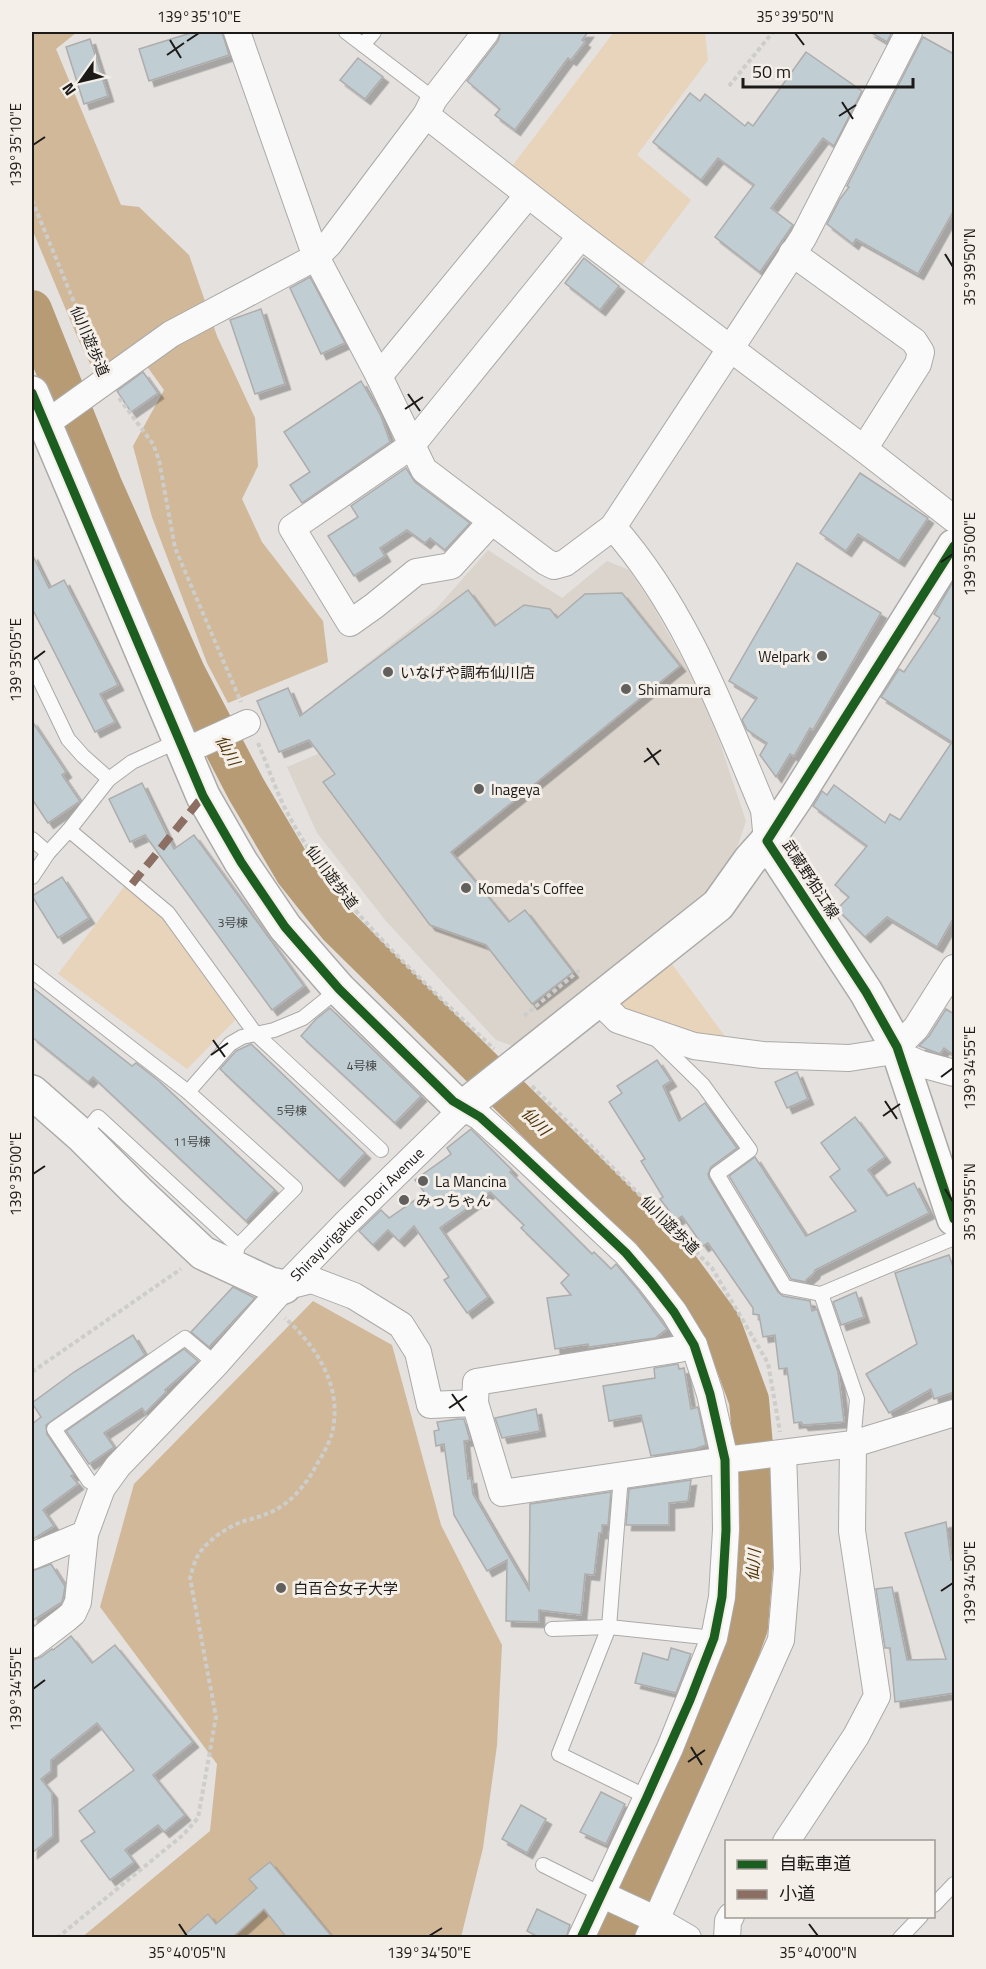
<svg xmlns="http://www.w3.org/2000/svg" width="986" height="1969" font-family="'Titillium Web','Noto Sans JP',sans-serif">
<defs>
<filter id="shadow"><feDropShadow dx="5.5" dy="5.5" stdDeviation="0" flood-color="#0004"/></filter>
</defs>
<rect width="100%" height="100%" fill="#e4e1de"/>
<polygon fill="#dad4cc" points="488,550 562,598 607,561 629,570 652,604 685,664 701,697 719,740 746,821 738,845 719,881 522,1049 496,1040 386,921 317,833 287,767 332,748 313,704 322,699 436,609"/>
<g fill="#e8d4ba">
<polygon points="614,32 705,32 708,60 637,155 691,200 640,268 513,165"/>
<polygon points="127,883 154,902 237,1018 187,1069 58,974"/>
<polygon points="669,960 726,1038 682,1032 623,1011 621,996"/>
</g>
<g fill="#d0b899">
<polygon points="32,32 77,32 56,49 121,205 139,207 189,255 217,336 255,418 258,466 242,499 262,542 323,621 328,662 228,703 207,663 152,517 133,446 164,390 133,347 94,372 79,341 32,229"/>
<polygon points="313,1301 392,1345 441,1525 502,1645 497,1745 483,1848 461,1937 81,1938 210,1831 217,1764 100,1607 134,1484"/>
</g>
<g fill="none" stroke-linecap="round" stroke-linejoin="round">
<polyline stroke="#b79b74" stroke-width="40" points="32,310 102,485 186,674 246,789 295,872 338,926 668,1252 721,1324 749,1400 758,1503 748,1627 715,1718 615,1938"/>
</g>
<g fill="#c0cdd2" stroke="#adadac" stroke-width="1.5" filter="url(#shadow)">
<polygon points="194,32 222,32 229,55 149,81 139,49"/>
<polygon points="501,32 588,32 582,40 585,42 571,60 568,58 515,130 495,115 500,109 467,81 498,41"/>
<polygon points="870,32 892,32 887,42"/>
<polygon points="923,37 954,54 954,210 918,274 856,239 853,244 827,224 840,199 849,187 847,186"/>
<polygon points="90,39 108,96 84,104 66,47"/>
<polygon points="806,52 862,91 834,146 823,138 771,208 793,225 760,272 715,237 754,185 718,158 701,180 653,142 690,93 700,101 705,94 745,126 748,122 753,126"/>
<polygon points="358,58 383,77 365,99 340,80"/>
<polygon points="584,258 619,286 600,310 565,283"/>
<polygon points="310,277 345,343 321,354 290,288"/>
<polygon points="261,309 285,384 255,394 230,320"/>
<polygon points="143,372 158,393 131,412 117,391"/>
<polygon points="361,381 381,416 390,442 302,503 290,485 310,472 284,432"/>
<polygon points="406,468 415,482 470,523 445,550 430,538 425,543 407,530 380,548 385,556 354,576 328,536 358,517 351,506"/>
<polygon points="860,473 928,518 899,561 858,534 846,551 820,533"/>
<polygon points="32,554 49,588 64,580 118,685 100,694 115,722 95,732 32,608"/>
<polygon points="797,563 881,613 813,730 810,728 794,756 790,754 776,777 760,755 767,743 747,730 742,720 757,698 729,681"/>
<polygon points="954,580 954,917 937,947 887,917 865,937 837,909 849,897 835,885 867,846 813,806 822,791 827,795 834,785 885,823 890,814 900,820 952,742 881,697 899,669 904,672 940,618 934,614"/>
<polygon points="468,590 495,626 524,605 550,609 557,618 585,594 622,593 680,666 451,852 509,922 525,910 573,972 532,1004 486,945 430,925 323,782 335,774 309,740 279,752 257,701 288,688 300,716"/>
<polygon points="32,721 66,772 62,775 80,801 48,823 32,799"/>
<polygon points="142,783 174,849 194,835 304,986 272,1010 145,835 130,842 109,799"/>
<polygon points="62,877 89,918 58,938 32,896"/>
<polygon points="32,987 132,1066 136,1063 159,1081 275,1190 246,1221 93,1077 88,1082 32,1037"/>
<polygon points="330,1008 421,1096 395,1123 301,1036 316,1019"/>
<polygon points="946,1009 954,1014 954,1055 944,1048 940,1054 919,1046 929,1036"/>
<polygon points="251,1044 365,1153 339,1181 220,1069 236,1051"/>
<polygon points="657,1060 671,1081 663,1086 679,1121 705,1103 737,1148 711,1167 708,1174 709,1178 778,1292 783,1296 810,1301 812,1311 817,1309 838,1372 844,1422 803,1425 801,1422 794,1423 787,1368 779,1369 775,1335 763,1337 759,1315 753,1314 753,1308 708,1243 703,1246 682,1216 676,1220 660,1199 663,1197 641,1161 645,1159 609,1102 622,1093 617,1086"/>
<polygon points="797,1072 808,1099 787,1108 775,1082"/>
<polygon points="855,1117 885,1157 868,1170 887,1196 914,1183 929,1213 815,1270 814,1273 806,1280 806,1282 791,1279 729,1176 755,1157 806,1236 856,1211 830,1177 840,1169 821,1143"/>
<polygon points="471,1129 512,1170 510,1172 592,1254 594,1252 611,1269 616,1264 638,1290 667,1329 655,1338 589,1347 588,1344 555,1349 547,1298 571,1295 561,1283 569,1275 521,1228 524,1225 490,1192 440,1228 488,1297 467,1313 444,1280 449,1277 414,1226 399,1241 388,1230 373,1245 359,1231 381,1210 389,1218 425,1193 415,1180 451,1154 447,1148"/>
<polygon points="949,1255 954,1270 954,1392 934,1399 931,1389 889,1413 866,1374 917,1344 895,1273"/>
<polygon points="233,1287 255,1298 209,1347 191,1332"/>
<polygon points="856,1292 864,1317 841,1325 833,1302"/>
<polygon points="133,1335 145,1355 46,1425 47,1434 74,1474 71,1476 78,1484 43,1510 54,1526 32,1540 32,1424 41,1417 32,1403 74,1372"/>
<polygon points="184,1349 198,1361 165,1390 166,1392 145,1413 142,1408 104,1433 114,1447 89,1464 66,1431"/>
<polygon points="678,1364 679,1369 684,1368 691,1409 698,1407 706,1445 695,1449 651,1456 641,1415 609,1421 603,1386 655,1378 654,1368"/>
<polygon points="536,1409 540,1431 502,1438 495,1418"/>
<polygon points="458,1419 464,1419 470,1440 464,1441 468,1479 471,1478 473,1494 529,1590 530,1504 611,1492 608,1525 602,1525 602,1533 599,1533 594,1575 585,1574 581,1615 539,1610 539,1622 506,1621 507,1560 487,1571 454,1515 444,1444 436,1446 434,1431 439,1430 437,1422"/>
<polygon points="691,1480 688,1501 669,1503 669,1525 626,1525 629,1489"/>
<polygon points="946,1522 951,1560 954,1559 954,1693 895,1702 890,1648 885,1648 876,1589 892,1587 907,1660 946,1659 905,1533"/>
<polygon points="51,1564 65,1586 63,1598 62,1602 32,1621 34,1625 32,1626 32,1571"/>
<polygon points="71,1636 92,1663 115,1645 193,1742 153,1775 185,1815 164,1832 158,1825 125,1850 134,1862 110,1880 81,1841 95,1832 79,1811 134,1770 97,1723 51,1760 51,1771 41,1779 52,1793 53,1836 32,1853 32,1660 41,1657 52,1649 53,1650"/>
<polygon points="671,1648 691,1654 676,1693 635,1683 643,1653 668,1660"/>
<polygon points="601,1792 625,1804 606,1844 580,1832"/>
<polygon points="521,1805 546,1819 527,1853 502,1839"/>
<polygon points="270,1862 333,1938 287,1938 264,1909 232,1938 181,1938 208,1914 216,1924 257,1888 249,1879"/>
<polygon points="537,1909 570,1925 566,1938 540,1938 527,1931"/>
</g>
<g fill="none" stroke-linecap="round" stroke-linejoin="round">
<g stroke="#acaaa8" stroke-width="16">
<g id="lane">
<polyline points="346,32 434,99"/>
<polyline points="363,45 374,32"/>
<polyline points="32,664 68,739 83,756 109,779"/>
<polyline points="69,830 168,913 255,1033 381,1150"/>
<polyline points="32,839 48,853"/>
<polyline points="32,877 48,853 69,830 109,779 132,762 180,740"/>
<polyline points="32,971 188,1092 295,1188 238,1246 233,1266"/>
<polyline points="654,1037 703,1085 750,1150 717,1174 785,1287 821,1294 954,1238"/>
<polyline points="188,1092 230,1044 242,1037 274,1030 303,1018 339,989"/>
<polyline points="82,1136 98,1117 238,1246"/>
<polyline points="821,1294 857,1399 853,1444"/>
<polyline points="621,1476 609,1627 559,1754 647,1797"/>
<polyline points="102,1488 89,1481 54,1429 185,1338 216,1364"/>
<polyline points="552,1629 609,1627 714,1638"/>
<polyline points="543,1865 601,1894"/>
<polyline points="934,1905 954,1884"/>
<polyline points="900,1938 921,1916"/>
</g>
</g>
<g stroke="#acaaa8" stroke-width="28">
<g id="street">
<polyline points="237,32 316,257 379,376 424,470 546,562 554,566 565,563 613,527 803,238 909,32"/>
<polyline points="426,115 581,236 864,449 954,519"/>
<polyline points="792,253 914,341 921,352 918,364 864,449"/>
<polyline points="379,376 528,195"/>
<polyline points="44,425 171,334 316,257 329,244 426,115 434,99 486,32"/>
<polyline points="492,521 451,566 416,572 374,606 350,623 292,528 411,446 581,236"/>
<path d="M613,527c73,83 109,183 151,283l3,31"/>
<polyline points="185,751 247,723"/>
<polyline points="597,999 618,1020 694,1046 763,1055 849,1058 881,1053 897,1047 916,1028 954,968"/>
<polyline points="900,1055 921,1064 954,1073"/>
<polyline points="464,1108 480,1117 511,1145 626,1253 650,1281 674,1312 694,1345 710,1394 725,1460 726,1530 722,1597 714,1638 670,1748 581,1938"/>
<polyline points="284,1287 312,1280 354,1296 401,1325 418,1352 430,1405 475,1403 502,1493 725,1460 853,1444 954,1413"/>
<polyline points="475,1403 476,1382 679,1349 694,1345"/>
<polyline points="32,1556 85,1534"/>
<path id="s1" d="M32,1645l34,-26 7,-6 5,-11 7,-68 17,-46 16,-22 98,-102 68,-77 63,-65 125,-122"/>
<polyline points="786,1842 856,1736 877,1696 852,1531 853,1444"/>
<polyline points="601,1894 657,1920 688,1938"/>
<polyline points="648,1938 781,1640 787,1569 783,1453"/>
<polyline points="727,1938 728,1921 731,1916"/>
</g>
</g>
<g stroke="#acaaa8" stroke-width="36">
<g id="secondary">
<polyline points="32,393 203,796 241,862 285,927 339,989 453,1101 464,1108"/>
<polyline points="767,841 866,992 897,1047 954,1219"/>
<polyline points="32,1092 82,1136 137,1191 203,1253 270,1284 284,1287"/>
<polyline points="472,1100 718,905 750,860 767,841 796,798 954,546"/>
</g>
</g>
<g stroke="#cdcdcb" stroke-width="4" stroke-dasharray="4.5 3" stroke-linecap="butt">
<polyline points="729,86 773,32"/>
<polyline points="32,200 97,358"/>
<polyline points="119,398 153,444 159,460 175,548 241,702"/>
<path d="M258,743c10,23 18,49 30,71 47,90 134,166 206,235"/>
<polyline points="524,1016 581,969"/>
<polyline points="532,1086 712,1268 768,1363 780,1432"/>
<polyline points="32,1372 181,1269"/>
<path d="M57,1938l126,-103 15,-17 18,-101 -26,-139c2,-7 4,-15 7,-21 9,-16 30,-30 47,-36 15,-4 29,-8 42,-18 12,-9 24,-25 31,-39 8,-13 16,-27 17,-42 5,-41 -20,-78 -49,-104"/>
</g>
<use href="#lane" stroke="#fbfafa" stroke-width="14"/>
<use href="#street" stroke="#fbfafa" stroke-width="26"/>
<use href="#secondary" stroke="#fbfafa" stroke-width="33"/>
<polyline stroke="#8d6e63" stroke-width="8" stroke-dasharray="15 8" stroke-linecap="butt" points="132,884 203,796"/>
<g stroke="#f4efe8" stroke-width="13">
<g id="cycleway">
<polyline points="32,393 203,796 241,862 285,927 339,989 453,1101 480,1117 511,1145 626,1253 650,1281 674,1312 694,1345 710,1394 725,1460 726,1530 722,1597 714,1638 690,1700 647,1797 581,1938"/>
<polyline points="954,546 767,841 866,992 897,1047 954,1219"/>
</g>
</g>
<use href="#cycleway" stroke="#1b5e20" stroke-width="9"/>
</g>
<path fill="none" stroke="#1c1a18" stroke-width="2" d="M795,33l9,12M170,40l11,18M187,41l12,-8M167,55l17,-12M842,102l11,17M839,116l17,-11M33,145l12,-8M945,254l8,13M408,394l12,17M405,409l18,-12M941,562l12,-8M33,660l12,-9M647,748l12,17M644,762l17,-12M213,1040l12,17M211,1055l17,-12M941,1077l12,-9M885,1101l12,18M883,1116l17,-12M33,1174l12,-8M945,1189l8,13M452,1394l12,17M449,1408l18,-12M941,1591l12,-8M33,1689l12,-9M691,1747l11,18M688,1762l17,-12M179,1924l8,12M809,1924l9,12M429,1936l13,-8"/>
<g fill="#62605d" stroke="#f4efe8" stroke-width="2">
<circle cx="822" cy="656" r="6"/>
<circle cx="388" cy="672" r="6"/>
<circle cx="626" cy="689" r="6"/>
<circle cx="479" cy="789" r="6"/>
<circle cx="466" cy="888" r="6"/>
<circle cx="423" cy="1181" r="6"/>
<circle cx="404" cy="1200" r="6"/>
<circle cx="281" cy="1588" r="6"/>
</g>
<g text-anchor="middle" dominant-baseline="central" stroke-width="6" stroke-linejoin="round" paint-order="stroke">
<g font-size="12" fill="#454746">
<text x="233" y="922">3号棟</text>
<text x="362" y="1065">4号棟</text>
<text x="292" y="1110">5号棟</text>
<text x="192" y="1141">11号棟</text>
</g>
<g font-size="15" fill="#1c1a18" stroke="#f4efe8">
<text transform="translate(90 341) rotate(67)">仙川遊歩道</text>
<text transform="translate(332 877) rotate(53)">仙川遊歩道</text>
<text transform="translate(811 879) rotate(57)">武蔵野狛江線</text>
<text stroke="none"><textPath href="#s1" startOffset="556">Shirayurigakuen Dori Avenue</textPath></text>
<text transform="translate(670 1225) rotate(45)">仙川遊歩道</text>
</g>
<g font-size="15" fill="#1c1a18" stroke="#f4efe8" text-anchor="start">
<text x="810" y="656" text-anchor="end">Welpark</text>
<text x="400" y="672">いなげや調布仙川店</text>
<text x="638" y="689">Shimamura</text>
<text x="491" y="789">Inageya</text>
<text x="478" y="888">Komeda's Coffee</text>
<text x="435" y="1181">La Mancina</text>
<text x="416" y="1200">みっちゃん</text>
<text x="293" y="1588">白百合女子大学</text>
</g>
<g font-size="16" font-style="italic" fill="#523609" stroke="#f4efe8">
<text transform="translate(228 750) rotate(61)">仙川</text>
<text transform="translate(536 1121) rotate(45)">仙川</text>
<text transform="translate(753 1565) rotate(-86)">仙川</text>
</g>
</g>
<rect width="986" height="1969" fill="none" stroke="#f4efe8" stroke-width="66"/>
<rect x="725" y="1840" width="210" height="78" fill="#f4efe8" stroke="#9e9a95" stroke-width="1.5"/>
<rect x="737" y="1860" width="30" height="9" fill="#1b5e20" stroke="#9e9a95" stroke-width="1.5"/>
<text x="779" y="1870" font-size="18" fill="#1c1a18">自転車道</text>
<rect x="737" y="1890" width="30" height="9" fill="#8d6e63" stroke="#9e9a95" stroke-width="1.5"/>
<text x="779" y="1900" font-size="18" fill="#1c1a18">小道</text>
<g transform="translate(81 81) rotate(236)" stroke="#f4efe8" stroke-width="4.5" paint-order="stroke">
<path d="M0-4.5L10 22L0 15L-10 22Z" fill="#1c1a18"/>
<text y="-9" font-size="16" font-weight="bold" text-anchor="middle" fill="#1c1a18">N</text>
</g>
<path d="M743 78v9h170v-9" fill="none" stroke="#1c1a18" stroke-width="3"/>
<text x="752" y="78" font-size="18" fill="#1c1a18" stroke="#f4efe8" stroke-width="4.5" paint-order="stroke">50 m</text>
<rect x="33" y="33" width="920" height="1903" fill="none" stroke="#1c1a18" stroke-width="2"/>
<g font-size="15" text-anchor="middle" fill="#1c1a18">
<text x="199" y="22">139°35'10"E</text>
<text x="795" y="22">35°39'50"N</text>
<text transform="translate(16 145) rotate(-90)" y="5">139°35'10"E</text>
<text transform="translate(970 267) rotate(-90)" y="5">35°39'50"N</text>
<text transform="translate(970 554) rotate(-90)" y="5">139°35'00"E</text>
<text transform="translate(16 660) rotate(-90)" y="5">139°35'05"E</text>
<text transform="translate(970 1068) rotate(-90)" y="5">139°34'55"E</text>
<text transform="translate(16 1174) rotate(-90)" y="5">139°35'00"E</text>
<text transform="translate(970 1202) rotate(-90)" y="5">35°39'55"N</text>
<text transform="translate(970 1583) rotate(-90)" y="5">139°34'50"E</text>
<text transform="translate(16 1689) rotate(-90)" y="5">139°34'55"E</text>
<text x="187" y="1958">35°40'05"N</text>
<text x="429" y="1958">139°34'50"E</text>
<text x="818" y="1958">35°40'00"N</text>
</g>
</svg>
